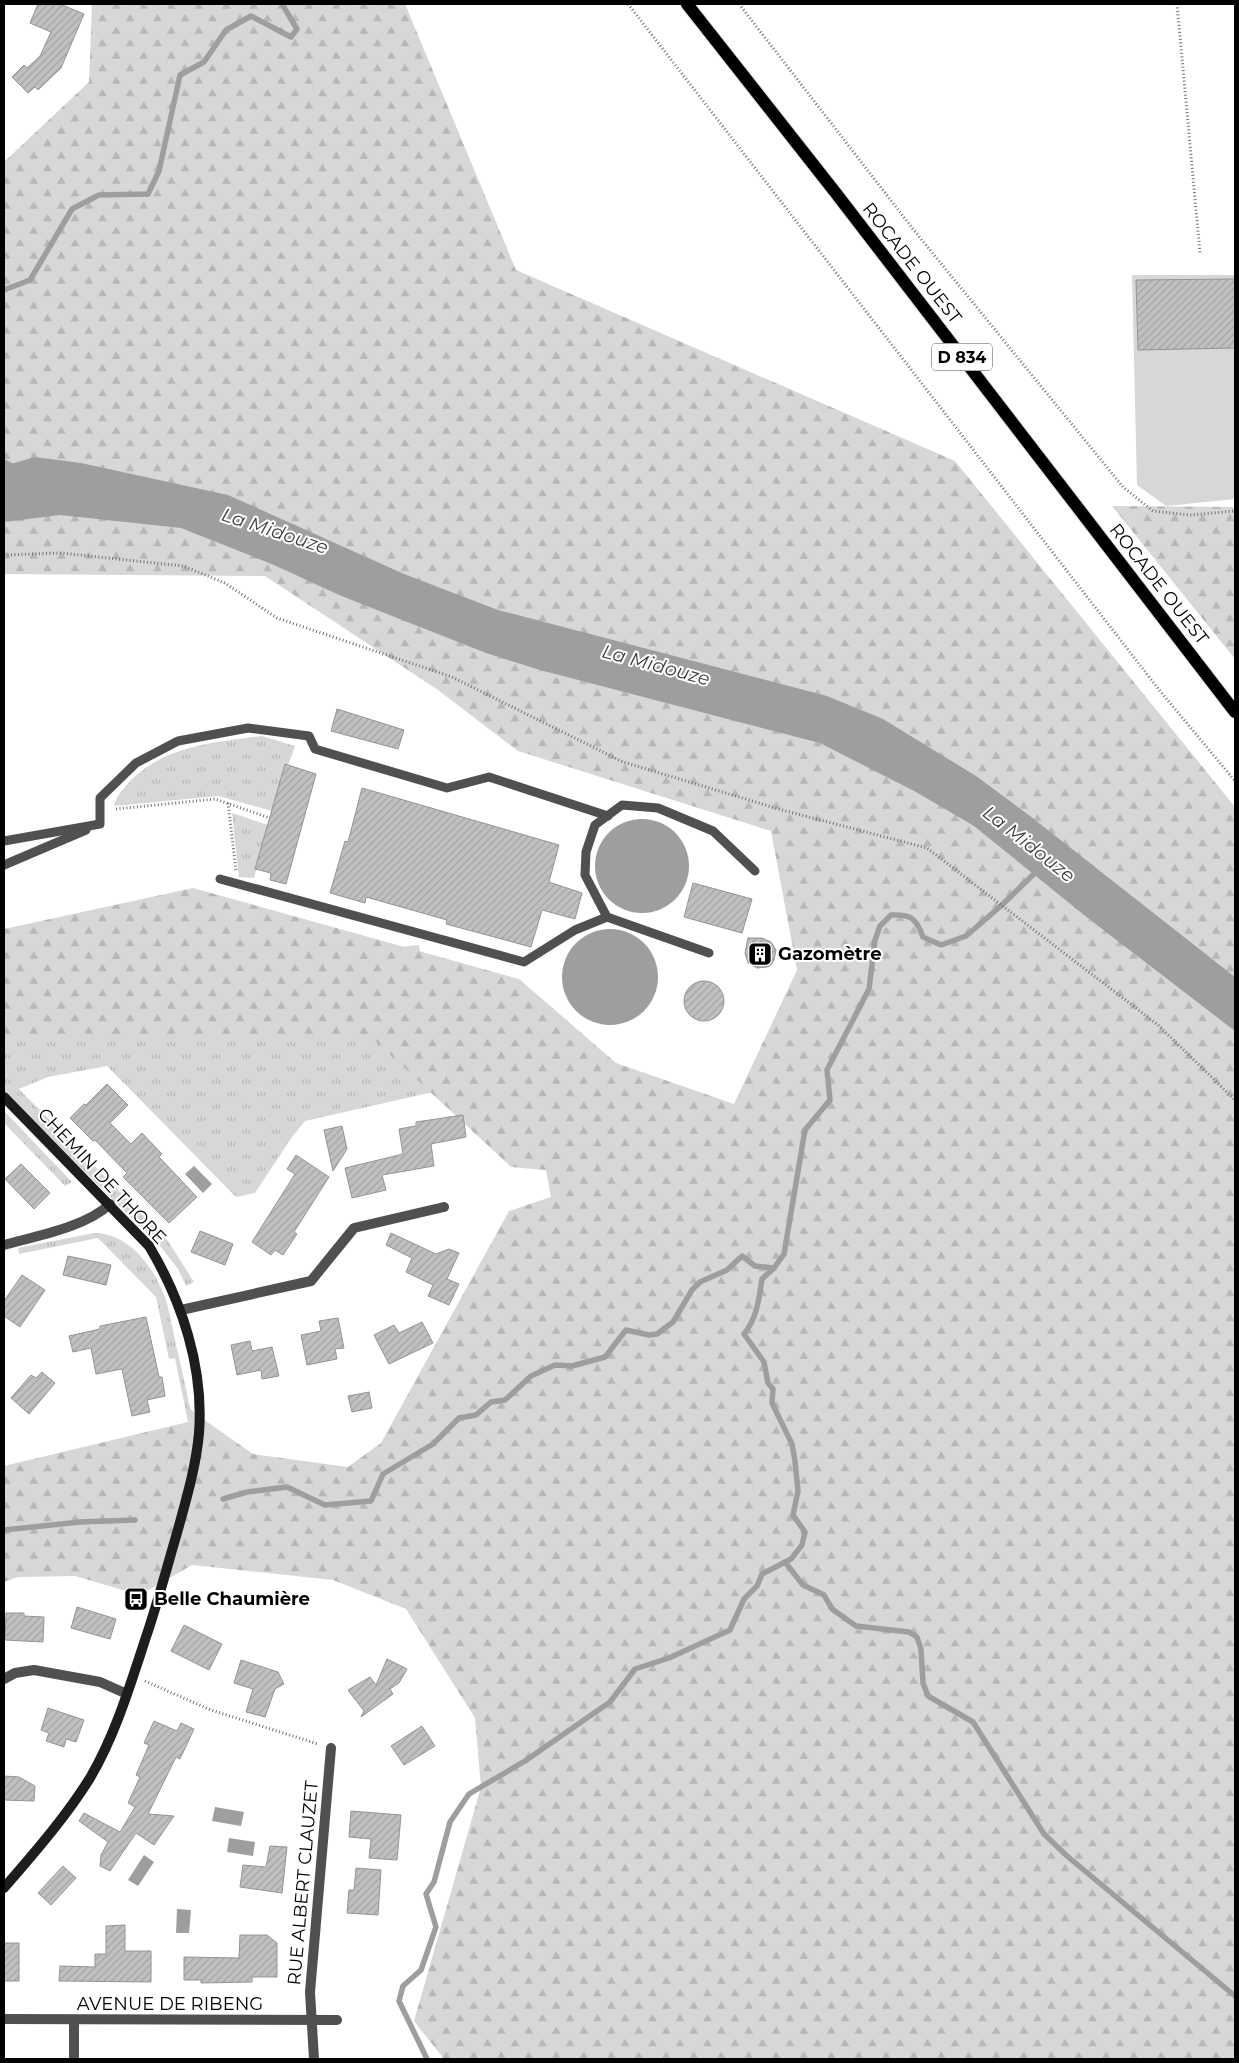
<svg xmlns="http://www.w3.org/2000/svg" width="1239" height="2063" font-family="Montserrat,sans-serif">
<defs>
<pattern id="grass-tufts" width="24" height="20" patternUnits="userSpaceOnUse" patternTransform="scale(1.25)"><rect width="24" height="20" fill="#d7d7d7"/><path d="M3 7l-1-3M5 7V3M7 7l1-3M15 17l-1-3M17 17v-4M19 17l1-3" fill="none" stroke="#b7b7b7"/></pattern>
<pattern id="forest-firs" width="22" height="20" patternUnits="userSpaceOnUse" patternTransform="scale(1.25)"><rect width="22" height="20" fill="#d7d7d7"/><path d="M5 1l3.5 6h-7zM16 11l3.5 6h-7z" fill="#b7b7b7"/></pattern>
<pattern id="building-hatch" width="6" height="6" patternUnits="userSpaceOnUse" patternTransform="scale(1.25)"><rect width="6" height="6" fill="#c0c0c0"/><path d="M-1 1l2-2M0 6l6-6M5 7l2-2" fill="none" stroke="#a3a3a3"/></pattern>
</defs>
<rect width="100%" height="100%" fill="#fff"/>
<g fill="url(#grass-tufts)">
<path d="M262,736l33,10 -23,65 -54,-15 -104,10c2,-9 6,-13 11,-19 34,-41 88,-45 137,-51z"/>
<polygon points="232,813 268,825 254,878 239,877"/>
<polygon points="419,945 442,1090 305,1121 292,1137 255,1193 236,1197 107,1066 48,1077 19,1089 168,1241 194,1282 186,1286 178,1269 161,1247 4,1092 4,991"/>
<polygon points="4,1111 9,1116 72,1182 65,1186 4,1123"/>
<path d="M94,1233c36,0 61,36 72,67 4,14 7,30 10,45 5,21 10,42 14,64l16,12 -18,1 -13,-64 -6,1 -13,-62 -58,-59 -79,16 -1,-6z"/>
</g>
<g fill="url(#forest-firs)">
<polygon points="92,4 405,4 516,270 955,461 1235,807 1235,2059 444,2059 414,2021 481,1787 475,1718 406,1609 333,1580 192,1565 140,1595 75,1576 18,1577 4,1582 4,1466 188,1422 206,1421 253,1454 348,1467 381,1443 509,1211 551,1197 546,1170 511,1167 370,1036 4,1036 4,929 193,888 519,979 616,1063 734,1104 797,970 771,831 518,751 438,690 265,576 4,574 4,162 89,82"/>
<polygon points="1112,506 1235,507 1235,659"/>
</g>
<polygon fill="#d7d7d7" points="1132,275 1235,275 1235,499 1166,506 1137,485"/>
<g fill="#9e9e9e">
<polygon points="35,457 81,463 228,495 404,574 498,610 827,696 883,719 976,776 1030,816 1235,977 1235,1031 1084,915 974,826 916,792 820,743 540,670 486,653 339,595 274,565 181,528 60,515 4,522 4,466"/>
<circle cx="642" cy="866" r="47"/>
<circle cx="610" cy="977" r="48"/>
<polygon points="194,1166 212,1184 203,1193 185,1174"/>
<polygon points="215,1807 244,1812 241,1826 212,1821"/>
<polygon points="229,1838 255,1842 253,1856 227,1852"/>
<polygon points="144,1855 154,1862 138,1886 128,1880"/>
<polygon points="177,1909 191,1910 189,1933 176,1933"/>
</g>
<g fill="none" stroke-linecap="round" stroke-linejoin="round">
<g stroke="#9e9e9e" stroke-width="5.5">
<polyline points="4,290 30,280 72,209 99,195 148,194 159,171 180,75 204,62 226,30 251,16 291,37 297,29 282,4"/>
<polyline points="4,462 15,468"/>
<polyline points="223,1499 247,1492 287,1487 325,1505 371,1501 383,1474 433,1444 459,1418 476,1415 491,1402 505,1400 531,1376 555,1365 572,1366 605,1357 626,1330 649,1335 657,1334 673,1322 692,1290 700,1282 727,1270 742,1256 755,1266 774,1268"/>
<polyline points="4,1530 80,1522 135,1520"/>
<polyline points="785,1562 803,1585 824,1595 832,1609 856,1626 909,1632 917,1637 921,1649 923,1683 928,1696 973,1722 1044,1834 1067,1856 1235,1996"/>
<path d="M427,2059l-28,-58 4,-15 18,-16 15,-43 -10,-33 8,-12 16,-60 19,-28 56,-33 85,-59 25,-33 34,-11 61,-28 14,-31 13,-13 5,-12 29,-15 11,-14 3,-13 -12,-17 5,-24 -3,-30 -3,-17 -20,-41 1,-14 -5,-6 -4,-21 -20,-28c13,-16 15,-35 18,-55l12,-11 10,-14 21,-124 25,-30 -3,-30 42,-81 6,-49 5,-14 11,-11c20,-1 25,3 32,22l18,8 25,-9 36,-31 36,-35"/>
</g>
</g>
<g fill="url(#building-hatch)" stroke="#949494">
<polygon points="38,4 60,4 84,14 61,68 38,90 35,87 28,93 12,77 24,65 27,68 40,56 51,32 30,23"/>
<polygon points="1235,279 1235,348 1138,350 1136,280"/>
<polygon points="337,709 404,730 398,749 331,731"/>
<polygon points="285,764 316,774 286,884 270,880 271,873 255,869"/>
<polygon points="362,788 559,845 549,882 582,893 575,919 542,910 531,947 446,924 447,920 366,897 365,903 330,893 345,841 348,842"/>
<polygon points="693,883 752,899 742,933 684,917"/>
<polygon points="748,938 762,938 771,942 776,950 774,960 771,965 767,967 757,968 748,963 745,953"/>
<circle cx="704" cy="1001" r="20"/>
<polygon points="107,1084 128,1105 110,1123 131,1144 142,1133 162,1154 159,1157 197,1197 169,1223 123,1177 127,1173 95,1140 93,1141 70,1118 84,1104 86,1105"/>
<polygon points="463,1115 466,1137 431,1144 434,1166 382,1175 386,1190 352,1198 345,1168 403,1154 399,1129 416,1126 416,1122"/>
<polygon points="342,1126 347,1149 333,1171 324,1130"/>
<polygon points="296,1155 329,1177 294,1232 297,1234 283,1255 275,1250 271,1255 252,1242 295,1174 287,1169"/>
<polygon points="21,1164 50,1193 34,1209 5,1179"/>
<polygon points="200,1231 233,1244 225,1265 191,1252"/>
<polygon points="391,1233 436,1254 449,1249 459,1253 447,1279 459,1284 449,1305 428,1296 433,1285 406,1272 412,1258 386,1245"/>
<polygon points="68,1256 111,1265 106,1285 63,1275"/>
<polygon points="22,1275 45,1290 20,1327 4,1316 4,1301"/>
<polygon points="146,1317 159,1377 162,1377 165,1396 147,1400 150,1412 132,1416 122,1369 96,1374 91,1348 73,1352 69,1336 100,1329 100,1326"/>
<polygon points="338,1318 344,1348 335,1349 337,1359 307,1365 301,1335 321,1331 319,1321"/>
<polygon points="422,1322 433,1343 389,1364 374,1335 394,1325 399,1333"/>
<polygon points="250,1341 252,1351 272,1347 279,1376 262,1379 261,1370 237,1375 231,1345"/>
<polygon points="42,1372 55,1383 29,1414 11,1398 31,1375 36,1378"/>
<polygon points="369,1392 372,1408 352,1412 348,1396"/>
<polygon points="77,1607 116,1619 110,1639 71,1628"/>
<polygon points="6,1613 24,1613 24,1616 44,1617 43,1642 5,1640"/>
<polygon points="184,1625 222,1644 209,1670 171,1651"/>
<polygon points="387,1659 407,1669 399,1683 390,1689 393,1694 361,1717 364,1711 348,1690 370,1677 376,1685"/>
<polygon points="241,1660 278,1672 284,1684 275,1689 265,1717 246,1712 253,1689 234,1683"/>
<polygon points="48,1708 84,1720 76,1742 66,1739 64,1747 46,1741 49,1733 41,1730"/>
<polygon points="154,1721 177,1731 181,1723 194,1729 180,1759 176,1757 148,1814 174,1816 154,1845 136,1833 110,1871 100,1866 101,1855 108,1842 79,1821 84,1813 120,1832 135,1807 128,1803 140,1777 136,1775 149,1745 144,1743"/>
<polygon points="422,1726 435,1746 404,1765 391,1746"/>
<polygon points="4,1776 19,1777 35,1786 34,1801 4,1800"/>
<polygon points="351,1811 401,1815 397,1860 369,1858 371,1839 349,1837"/>
<polygon points="270,1846 287,1847 282,1893 240,1887 243,1865 266,1867"/>
<polygon points="63,1866 76,1878 51,1905 38,1893"/>
<polygon points="356,1868 381,1870 378,1915 347,1913 349,1890 354,1890"/>
<polygon points="125,1925 125,1951 151,1951 151,1982 59,1981 60,1966 95,1967 95,1954 106,1954 106,1926"/>
<polygon points="240,1935 267,1935 277,1943 277,1977 252,1977 252,1982 201,1983 201,1980 184,1980 184,1957 239,1958"/>
<rect x="4" y="1943" width="15" height="38"/>
</g>
<g fill="none" stroke-linecap="round" stroke-linejoin="round">
<g stroke="#dbdbdb" stroke-width="14">
<polyline id="primary" points="687,4 835,192 1235,712"/>
</g>
<g stroke="#727272" stroke-width="3" stroke-dasharray="1 2.5" stroke-linecap="butt">
<polyline points="628,4 1160,691 1235,781"/>
<polyline points="739,4 913,229 1123,487 1153,511 1190,515 1235,511"/>
<polyline points="1177,4 1200,253"/>
<polyline points="4,555 61,553 183,566 225,583 277,618 452,677 623,762 782,810 927,848 1158,1025 1235,1100"/>
<polyline points="228,803 236,870"/>
<polyline points="116,809 215,799 270,818"/>
<polyline points="145,1681 211,1710 318,1744"/>
</g>
<g stroke="#505050" stroke-width="9">
<polyline points="4,841 100,824 100,798 136,763 178,741 248,728 309,736 315,749 447,788 489,777 608,816"/>
<polyline points="4,865 86,830"/>
<polyline points="220,879 524,962 575,930 607,917 709,953"/>
<polyline points="607,917 585,875 586,852 595,825 622,805 658,808 713,831 755,871"/>
</g>
<g stroke="#505050" stroke-width="10">
<path d="M4,1245c32,-9 82,-18 106,-41"/>
<polyline points="181,1310 311,1281 354,1228 444,1207"/>
<polyline points="4,1679 15,1673 34,1670 100,1682 127,1694"/>
<polyline points="4,2019 337,2020"/>
<polyline points="74,2020 74,2059"/>
<polyline points="314,2059 310,1992 331,1748"/>
</g>
<path stroke="#1d1d1d" stroke-width="10" d="M4,1097l145,149c33,55 55,122 50,187 -3,34 -13,67 -22,100 -10,34 -19,68 -30,101 -16,48 -31,100 -57,144 -25,40 -55,74 -86,110"/>
<use href="#primary" stroke="#000" stroke-width="12"/>
</g>
<defs>
<g id="building-square" transform="scale(1.25)"><rect x="-9" y="-9" width="18" height="18" rx="4" fill="#000" stroke="#fff"/><path d="M-4-6H4V6H1V3H-1V6H-4ZM-2.5-4.3h1.7v1.8h-1.7ZM.8-4.3h1.7v1.8H.8ZM-2.5-1h1.7V.8h-1.7ZM.8-1h1.7V.8H.8Z" fill="#fff"/></g>
<g id="bus-square" transform="scale(1.25)"><rect x="-9" y="-9" width="18" height="18" rx="4" fill="#000" stroke="#fff"/><path d="M-5-6H5V4H4V6H2V4H-2V6H-4V4H-5ZM-3.5-4V0h7V-4ZM-3.5 1.2v1.5H-2V1.2ZM2 1.2v1.5H3.5V1.2Z" fill="#fff"/></g>
</defs>
<g fill-rule="evenodd">
<use href="#building-square" x="760" y="954"/>
<use href="#bus-square" x="136" y="1599"/>
</g>
<g text-anchor="middle" dominant-baseline="central" stroke-width="4" stroke-linejoin="round" paint-order="stroke">
<rect fill="#fff" stroke="#4c4c4c" stroke-width="1" x="932" y="343.5" width="60" height="27" rx="4"/>
<g font-size="16" font-weight="bold" fill="#000">
<text x="962" y="357">D 834</text>
</g>
<g font-size="18" fill="#000" stroke="#fff">
<text transform="translate(912 263) rotate(52)">ROCADE OUEST</text>
<text transform="translate(1159 584) rotate(52)">ROCADE OUEST</text>
<text transform="translate(102 1176) rotate(47)">CHEMIN DE THORE</text>
<text transform="translate(303 1883) rotate(-85)">RUE ALBERT CLAUZET</text>
<text x="170" y="2004">AVENUE DE RIBENG</text>
</g>
<g font-size="18" font-weight="bold" fill="#000" stroke="#fff" text-anchor="start">
<text x="778" y="954">Gazomètre</text>
<text x="154" y="1599">Belle Chaumière</text>
</g>
<g font-size="19" font-style="italic" fill="#3f3f3f" stroke="#fff">
<text transform="translate(275 531) rotate(18)">La Midouze</text>
<text transform="translate(656 665) rotate(15)">La Midouze</text>
<text transform="translate(1029 844) rotate(38)">La Midouze</text>
</g>
</g>
<rect width="1239" height="2063" fill="none" stroke="#000000" stroke-width="10"/>
</svg>
